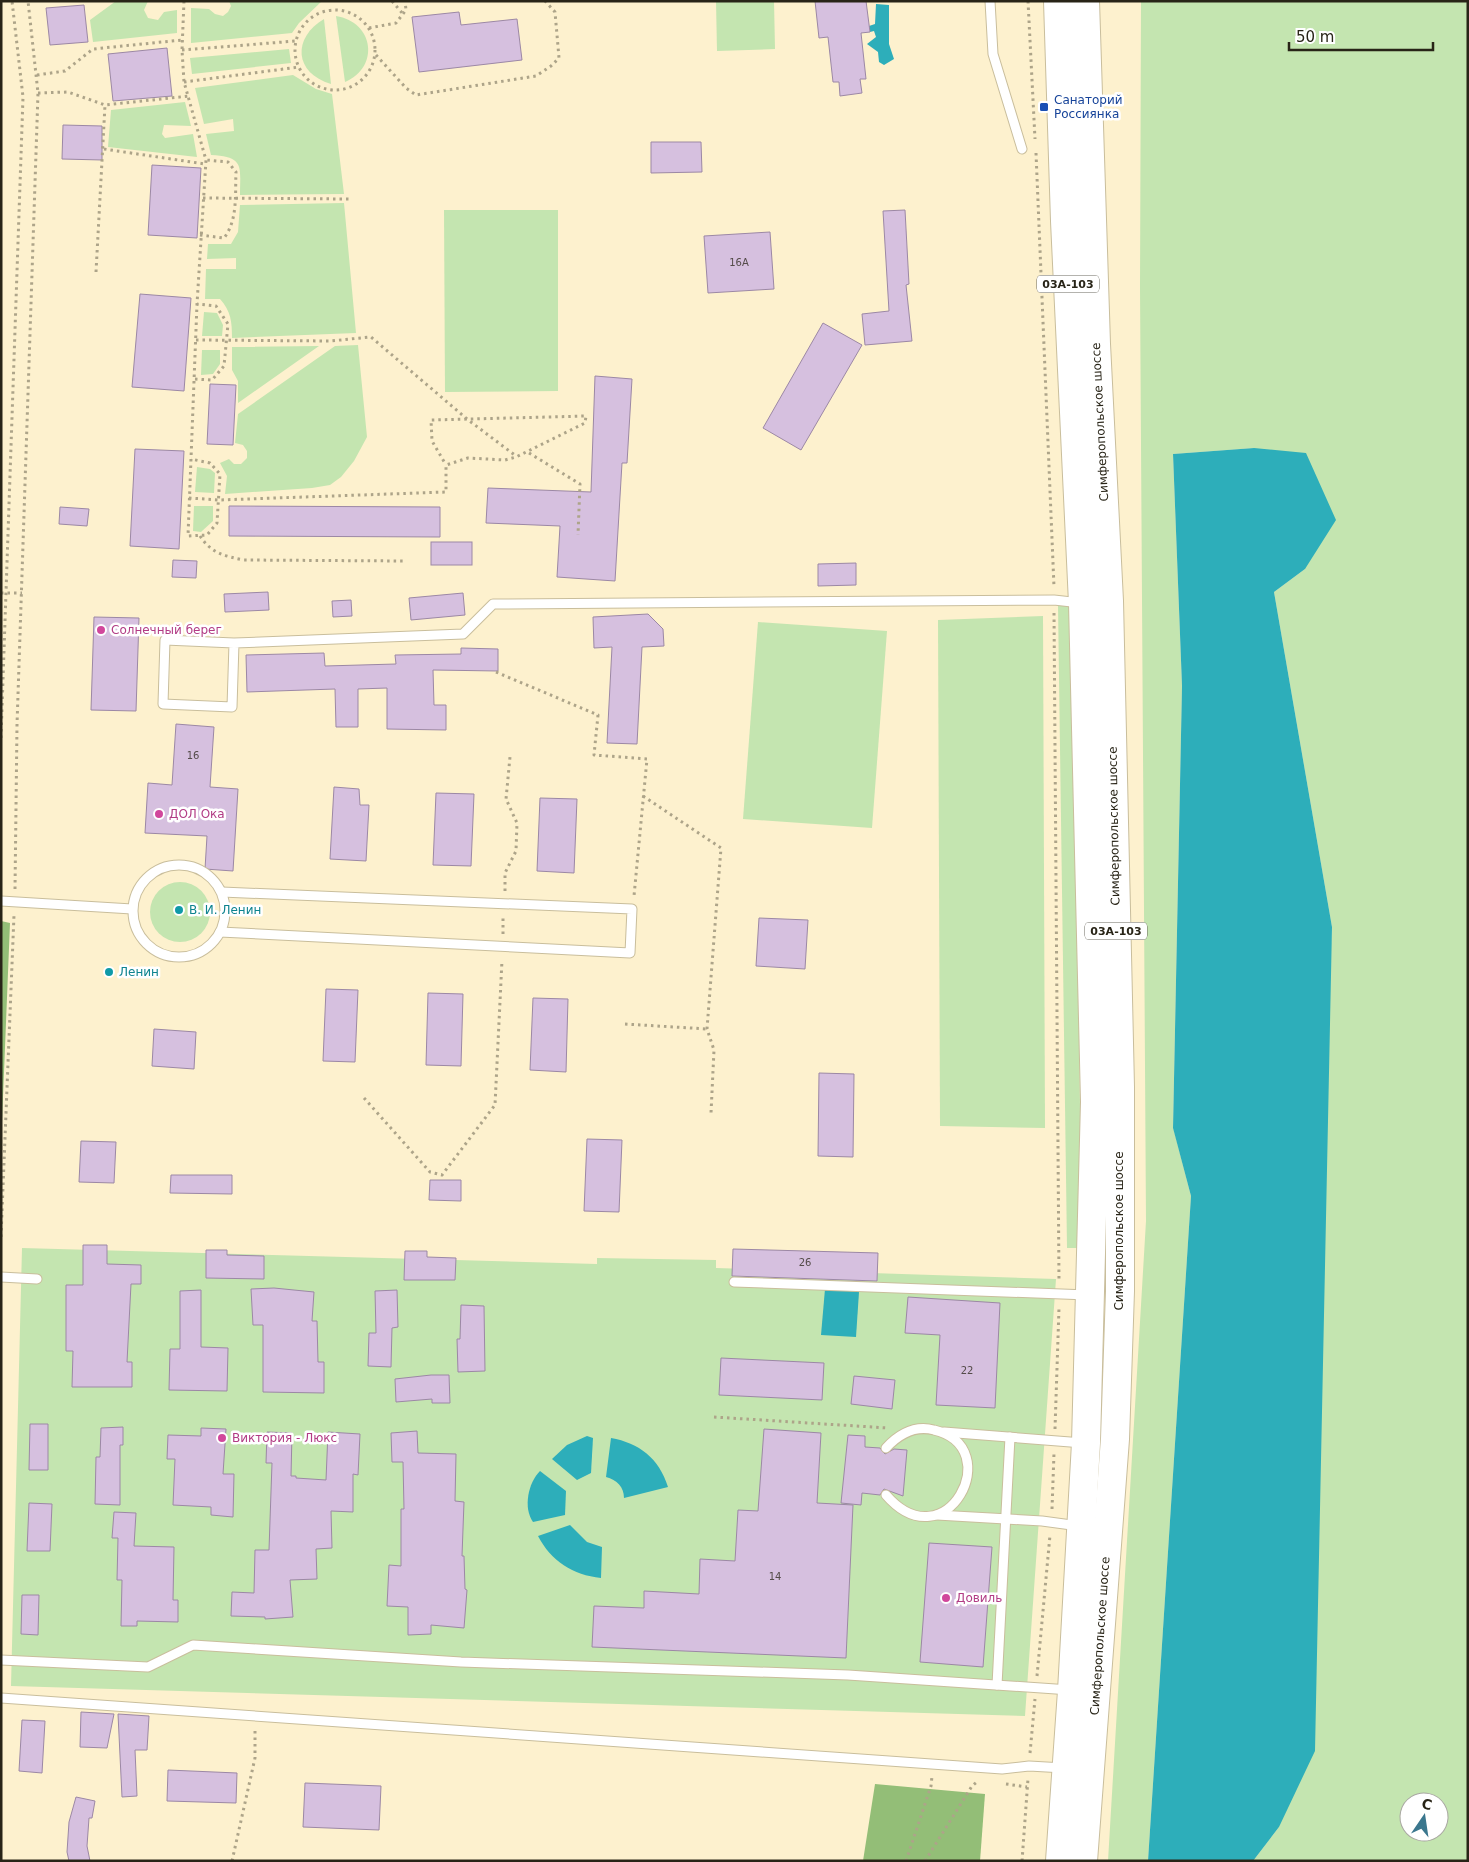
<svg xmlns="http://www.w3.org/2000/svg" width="1469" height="1862" font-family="'DejaVu Sans',sans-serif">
<rect width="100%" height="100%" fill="#fdf1ce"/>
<g fill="#c4e5b0" fill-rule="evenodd">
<polygon points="116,1 148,1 144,10 148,18 158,20 164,12 177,10 177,33 93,42 90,20"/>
<polygon points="229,1 320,1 321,2 299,23 292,33 191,43 191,8 209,9 215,14 223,16 228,12 231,6"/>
<polygon points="716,1 774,1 775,49 717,51"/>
<path d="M1141,1h327v1860h-215l26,-34 53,-900 -58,-335 31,-23 -51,-121 -81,6 9,232 -9,441 18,69 -43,665h-40l38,-640 -6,-933zM1409,1802h30v30h-30z"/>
<path d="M336,16c38,6 44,51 9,66z"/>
<path d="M324,19l7,65c-37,-11 -39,-46 -7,-65z"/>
<polygon points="289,49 291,63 192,74 190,58"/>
<path d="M293,75l23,14 16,5 12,100 -104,1c0,-29 5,-38 -29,-40l-5,-21 28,-3 -1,-12 -29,5 -9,-36z"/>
<polygon points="185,102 191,126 164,125 162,134 165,138 193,134 197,157 108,147 111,110"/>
<path d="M344,203l12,130 -124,5c0,-16 -1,-27 -12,-39h-15l1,-30h30v-11l-29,1 1,-15h23l7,-12 2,-27z"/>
<polygon points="444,210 558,210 558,391 445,392"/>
<polygon points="204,312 217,313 223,325 222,336 202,336"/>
<polygon points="358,345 367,437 354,461 341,477 330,485 312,488 225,494 227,476 220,463 229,459 234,464 241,464 247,458 247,451 243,445 235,443 238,414 335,346"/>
<polygon points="319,346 238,403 238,381 232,370 232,347"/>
<polygon points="202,350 220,350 220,364 213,374 201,375"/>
<polygon points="197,467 210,469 215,473 214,493 195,492"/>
<polygon points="194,506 213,506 213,521 201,532 193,531"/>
<polygon points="1058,605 1073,606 1082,1248 1067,1248"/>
<polygon points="1043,616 1045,1128 940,1126 938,620"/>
<polygon points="758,622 887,631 872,828 743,819"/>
<circle cx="180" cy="912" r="30"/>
<polygon points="22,1248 597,1264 597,1258 716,1260 716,1268 1056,1279 1025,1716 11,1686"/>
</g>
<g fill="#93be77">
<polygon points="1,921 10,923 1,1147 2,930"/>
<polygon points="875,1784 985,1794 980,1861 863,1861"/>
</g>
<g fill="#2daeba">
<polygon points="876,4 889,5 889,44 894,59 884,65 879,62 878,52 867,44 876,37 874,31 870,32 869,26 875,24"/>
<polygon points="1254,448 1306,453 1336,520 1305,569 1274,592 1332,927 1315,1751 1279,1827 1253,1861 1148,1861 1191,1196 1173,1128 1182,686 1173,454"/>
<polygon points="825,1289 859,1292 856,1337 821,1335"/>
<polygon points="587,1436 593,1438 591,1473 577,1480 552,1459 567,1445"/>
<path d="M611,1438c28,5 48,20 57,49l-44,11c0,-11 -7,-18 -18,-21z"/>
<path d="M540,1471l26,20 -1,24 -32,7c-10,-14 -5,-39 7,-51z"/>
<path d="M570,1525l17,17 15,5 -1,31c-28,-3 -50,-17 -63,-42z"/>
</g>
<g fill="#d6c0df" stroke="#9c88a5">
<polygon points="815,1 866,1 870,32 861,33 866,79 860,79 862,93 840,96 839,82 833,82 828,37 819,38"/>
<polygon points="84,5 88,42 50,45 46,8"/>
<polygon points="459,12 461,25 517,19 522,60 419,72 412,17"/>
<polygon points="167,48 172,96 113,101 108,54"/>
<polygon points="63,125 102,126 102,160 62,159"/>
<polygon points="651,142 701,142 702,172 651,173"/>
<polygon points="152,165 201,168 197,238 148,235"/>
<polygon points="905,210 909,284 906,285 912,341 865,345 862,314 889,311 883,211"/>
<polygon points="770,232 774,289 708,293 704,236"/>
<polygon points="140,294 191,298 184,391 132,387"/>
<polygon points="823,323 862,345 801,450 763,428"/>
<polygon points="595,376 632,379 627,463 622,463 615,581 557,577 560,526 486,523 488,488 591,492"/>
<polygon points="210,384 236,385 233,445 207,444"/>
<polygon points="135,449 184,451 179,549 130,546"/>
<polygon points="229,506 440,507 440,537 229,536"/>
<polygon points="60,507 89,509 87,526 59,524"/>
<rect x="431" y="542" width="41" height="23"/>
<polygon points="173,560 197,561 196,578 172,577"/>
<polygon points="856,563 856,585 818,586 818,564"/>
<polygon points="268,592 269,610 225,612 224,594"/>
<polygon points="463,593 465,615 411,620 409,598"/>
<polygon points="351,600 352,616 333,617 332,601"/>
<polygon points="648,614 663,629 664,646 642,647 637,744 607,743 612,647 594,648 593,617"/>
<polygon points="94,617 139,618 136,711 91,710"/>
<polygon points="461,648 498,649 498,671 433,670 434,705 446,705 446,730 387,729 387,688 358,689 358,727 336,727 335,689 247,692 246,655 324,653 325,666 396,664 395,655 461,654"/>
<polygon points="176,724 214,727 210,787 238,789 233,871 205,869 207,836 145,833 148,783 172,785"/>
<polygon points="334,787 359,789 360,805 369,805 366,861 330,859"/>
<polygon points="436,793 474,794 471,866 433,865"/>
<polygon points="540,798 577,799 574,873 537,871"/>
<polygon points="759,918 808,920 805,969 756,966"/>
<polygon points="326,989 358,990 355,1062 323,1061"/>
<polygon points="428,993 463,994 461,1066 426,1065"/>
<polygon points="533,998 568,999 566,1072 530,1070"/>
<polygon points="154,1029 196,1032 194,1069 152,1066"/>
<polygon points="819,1073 854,1074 853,1157 818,1156"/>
<polygon points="587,1139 622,1140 619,1212 584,1211"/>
<polygon points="81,1141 116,1142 114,1183 79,1182"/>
<polygon points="171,1175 232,1175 232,1194 170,1193"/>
<polygon points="430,1180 461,1180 461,1201 429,1200"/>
<polygon points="83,1245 107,1245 107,1264 141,1265 141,1284 131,1284 127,1362 132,1362 132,1387 72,1387 73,1351 66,1351 66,1285 83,1285"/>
<polygon points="733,1249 878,1253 877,1281 732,1276"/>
<polygon points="206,1250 227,1250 227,1255 264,1256 264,1279 206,1278"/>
<polygon points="405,1251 427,1251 427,1257 456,1258 455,1280 404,1280"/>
<polygon points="274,1288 314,1292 312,1321 317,1321 318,1362 324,1362 324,1393 263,1392 263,1325 253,1325 251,1289"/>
<polygon points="201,1290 201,1347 228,1348 227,1391 169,1390 170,1349 180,1349 180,1291"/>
<polygon points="397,1290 398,1327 392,1328 391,1367 368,1366 369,1333 376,1333 375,1291"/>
<polygon points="908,1297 1000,1303 995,1408 936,1405 940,1335 905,1333"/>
<polygon points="461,1305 484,1306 485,1371 458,1372 457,1339 460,1339"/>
<polygon points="721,1358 824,1363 822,1400 719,1395"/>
<polygon points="431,1375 449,1375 450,1403 432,1403 432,1399 396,1402 395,1379"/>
<polygon points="854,1376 895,1380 892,1409 851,1404"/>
<polygon points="30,1424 48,1424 48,1470 29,1470"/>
<polygon points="123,1427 123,1445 120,1445 120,1505 95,1504 96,1457 100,1457 101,1428"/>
<polygon points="201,1428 226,1429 223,1474 234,1474 233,1517 211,1515 211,1507 173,1505 175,1459 167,1459 168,1435 201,1436"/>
<polygon points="764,1429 821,1433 817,1503 853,1505 846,1658 592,1647 594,1606 644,1608 644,1591 699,1594 700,1559 735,1561 738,1510 758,1511"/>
<polygon points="417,1431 418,1453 456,1454 455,1501 464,1502 462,1556 464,1556 465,1589 467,1590 464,1628 431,1625 431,1634 408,1635 408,1607 387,1606 389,1565 401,1566 401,1509 404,1509 403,1462 392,1462 391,1433"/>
<polygon points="267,1432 292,1433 291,1476 296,1476 296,1478 326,1480 328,1432 360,1434 358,1475 353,1474 353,1512 331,1511 332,1548 316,1549 317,1579 290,1580 293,1617 265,1619 265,1617 231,1616 232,1592 254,1593 255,1550 269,1550 272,1463 266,1463"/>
<polygon points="848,1435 865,1436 865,1447 880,1448 885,1454 894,1449 907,1450 903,1496 884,1489 880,1495 862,1493 861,1505 841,1503"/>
<polygon points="29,1503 52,1504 50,1551 27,1551"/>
<polygon points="114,1512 136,1513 134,1546 174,1547 173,1600 178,1600 178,1622 137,1621 137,1626 121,1626 122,1580 117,1580 118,1538 112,1538"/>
<polygon points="929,1543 992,1547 983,1667 920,1662"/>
<polygon points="22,1595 39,1595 38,1635 21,1634"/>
<polygon points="81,1712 114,1714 107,1748 80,1747"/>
<polygon points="118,1714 149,1716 147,1750 135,1750 137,1796 122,1797"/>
<polygon points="22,1720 45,1721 42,1773 19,1771"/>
<polygon points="168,1770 237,1773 236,1803 167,1801"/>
<polygon points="305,1783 381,1786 379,1830 303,1827"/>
<polygon points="76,1797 95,1801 92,1818 89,1818 87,1846 90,1861 69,1861 67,1852 69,1822"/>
</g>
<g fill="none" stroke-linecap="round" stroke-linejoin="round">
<g stroke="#c9be9c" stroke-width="11">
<g id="service">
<polyline points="990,1 993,54 1022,149"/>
<polyline points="234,643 165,640 163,704 232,707 234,643 463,634 493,604 1054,600 1081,603"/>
<circle cx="179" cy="911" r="46"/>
<polyline points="1,901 132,909"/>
<polyline points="220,932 630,953 632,909 222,892"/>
<polyline points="1,1277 37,1279"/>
<polyline points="734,1282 1088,1295"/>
<polyline points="944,1432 1083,1443"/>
<path d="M886,1495c60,69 122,-48 48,-65 -19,-5 -35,4 -48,18"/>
<polyline points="937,1515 1042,1521 1079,1526"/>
<polyline points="1,1660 148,1667 193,1645 461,1662 848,1675 1070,1690"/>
<polyline points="997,1685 1010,1437"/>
<polyline points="1,1698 1002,1769 1029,1766 1064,1768"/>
</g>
</g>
<g stroke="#c9be9c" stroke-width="30">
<g id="primary">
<polyline points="1058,1 1065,221 1083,603 1095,1102 1086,1443 1072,1691 1060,1861"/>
<polyline points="1083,1861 1115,1439 1120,1291 1120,1087 1109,601 1096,344 1085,1"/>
</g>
</g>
<g stroke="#ada489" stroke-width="3" stroke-dasharray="2.5 4" stroke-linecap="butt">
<polyline points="184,1 182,50 184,82 206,160 197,304 188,536 207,535 217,523 220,474 210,463 191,459"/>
<polyline points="392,1 403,14"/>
<polyline points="1028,1 1035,139"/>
<circle cx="335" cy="50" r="40"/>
<polyline points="369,28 396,23 406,10 405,1"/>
<polyline points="182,50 296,41"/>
<polyline points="376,55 406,88 416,95 536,76 551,66 559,58 555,12 545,1"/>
<polyline points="37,75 65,71 93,49 182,40"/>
<polyline points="184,82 299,67"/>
<polyline points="38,93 68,92 105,105 189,96"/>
<polyline points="104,149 205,164"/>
<polyline points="1036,153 1054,587"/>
<polyline points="203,198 350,199"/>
<path d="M200,235l24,3c14,-18 11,-44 12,-66l-8,-10 -22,-2"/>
<polyline points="96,272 105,105"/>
<polyline points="196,340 330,341 371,337 467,419 516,456"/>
<polyline points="195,379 212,380 224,366 228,324 216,306 197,304"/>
<polyline points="529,453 580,484 578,535"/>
<polyline points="189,498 219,500 446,492 446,465 468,458 505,460 516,457 585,423 586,416 431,420 432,441 446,465"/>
<path d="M200,536c11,17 24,20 44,24l160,1"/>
<polyline points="1,593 22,593"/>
<polyline points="1054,613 1059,1282"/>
<polyline points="496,672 598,715 594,755 647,759 634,896"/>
<polyline points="1,738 23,97 12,1"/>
<polyline points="643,796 721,848 707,1029 714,1050 711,1113"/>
<polyline points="15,889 17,725 38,93 28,1"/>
<polyline points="505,891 505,873 516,851 517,823 506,799 510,757"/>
<polyline points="503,934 503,918"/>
<polyline points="625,1024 707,1029"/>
<polyline points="364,1098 430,1172 442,1175 495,1105 502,960"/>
<polyline points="1,1237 14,915"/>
<polyline points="714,1417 888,1428"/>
<polyline points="1055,1429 1059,1308"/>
<polyline points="1052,1509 1054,1453"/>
<polyline points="1037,1676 1050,1535"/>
<polyline points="1030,1753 1035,1699"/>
<polyline points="1006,1784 1027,1787"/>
<polyline points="232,1861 255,1758 255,1729"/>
<polyline points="906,1861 931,1786 932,1776"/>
<polyline points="925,1861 972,1786 978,1781"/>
<polyline points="1022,1861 1028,1779"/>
</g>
<use href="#service" stroke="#fff" stroke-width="9"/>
<use href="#primary" stroke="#fff" stroke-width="28"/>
</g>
<rect fill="#1a4fb4" stroke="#fff" stroke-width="2" x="1039" y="102" width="10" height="10" rx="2.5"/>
<g fill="#d1479c" stroke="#fff" stroke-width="2">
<circle cx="101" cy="630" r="5"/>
<circle cx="159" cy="814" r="5"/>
<circle cx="222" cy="1438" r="5"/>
<circle cx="946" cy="1598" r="5"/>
</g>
<g fill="#0f9aa8" stroke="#fff" stroke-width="2">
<circle cx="179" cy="910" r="5"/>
<circle cx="109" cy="972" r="5"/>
</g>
<g text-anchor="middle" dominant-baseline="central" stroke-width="5" stroke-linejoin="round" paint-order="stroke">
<g font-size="10" fill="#544b49">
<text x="739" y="262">16А</text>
<text x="193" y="755">16</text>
<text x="805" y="1262">26</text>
<text x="967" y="1370">22</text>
<text x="775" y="1576">14</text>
</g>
<g fill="#fff" stroke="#68665d" stroke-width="1">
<rect x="1037" y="275.5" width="62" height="17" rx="4"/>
<rect x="1085" y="922.5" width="62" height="17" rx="4"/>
</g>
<g font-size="11" font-weight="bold" fill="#282417">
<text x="1068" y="284">03А-103</text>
<text x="1116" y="931">03А-103</text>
</g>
<g font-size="12" fill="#164399" stroke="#fff" text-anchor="start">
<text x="1054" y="100">Санаторий<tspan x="1054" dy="14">Россиянка</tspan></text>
</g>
<g font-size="12" fill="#282417" stroke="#fff">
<text transform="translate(1100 422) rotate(-93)">Симферопольское шоссе</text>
<text transform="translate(1114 826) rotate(-91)">Симферопольское шоссе</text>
<text transform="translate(1119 1231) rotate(-90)">Симферопольское шоссе</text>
<text transform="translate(1100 1636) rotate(-86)">Симферопольское шоссе</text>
</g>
<g font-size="12" fill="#b23c85" stroke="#fff" text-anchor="start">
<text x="111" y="630">Солнечный берег</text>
<text x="169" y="814">ДОЛ Ока</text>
<text x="232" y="1438">Виктория - Люкс</text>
<text x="956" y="1598">Довиль</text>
</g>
<g font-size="12" fill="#0d838f" stroke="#fff" text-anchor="start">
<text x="189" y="910">В. И. Ленин</text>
<text x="119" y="972">Ленин</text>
</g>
</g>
<rect width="1469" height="1862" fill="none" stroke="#282417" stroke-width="5"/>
<g transform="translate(1424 1817) rotate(13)"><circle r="24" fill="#ffffff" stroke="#a9a7a2"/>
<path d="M0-4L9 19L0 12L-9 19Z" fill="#3b778e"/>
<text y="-8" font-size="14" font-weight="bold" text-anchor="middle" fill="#282417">С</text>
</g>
<path d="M1289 42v8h144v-8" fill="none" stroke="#282417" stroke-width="2.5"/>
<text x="1296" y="42" font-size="15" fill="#282417" stroke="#ffffff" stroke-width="4" paint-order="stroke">50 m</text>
</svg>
